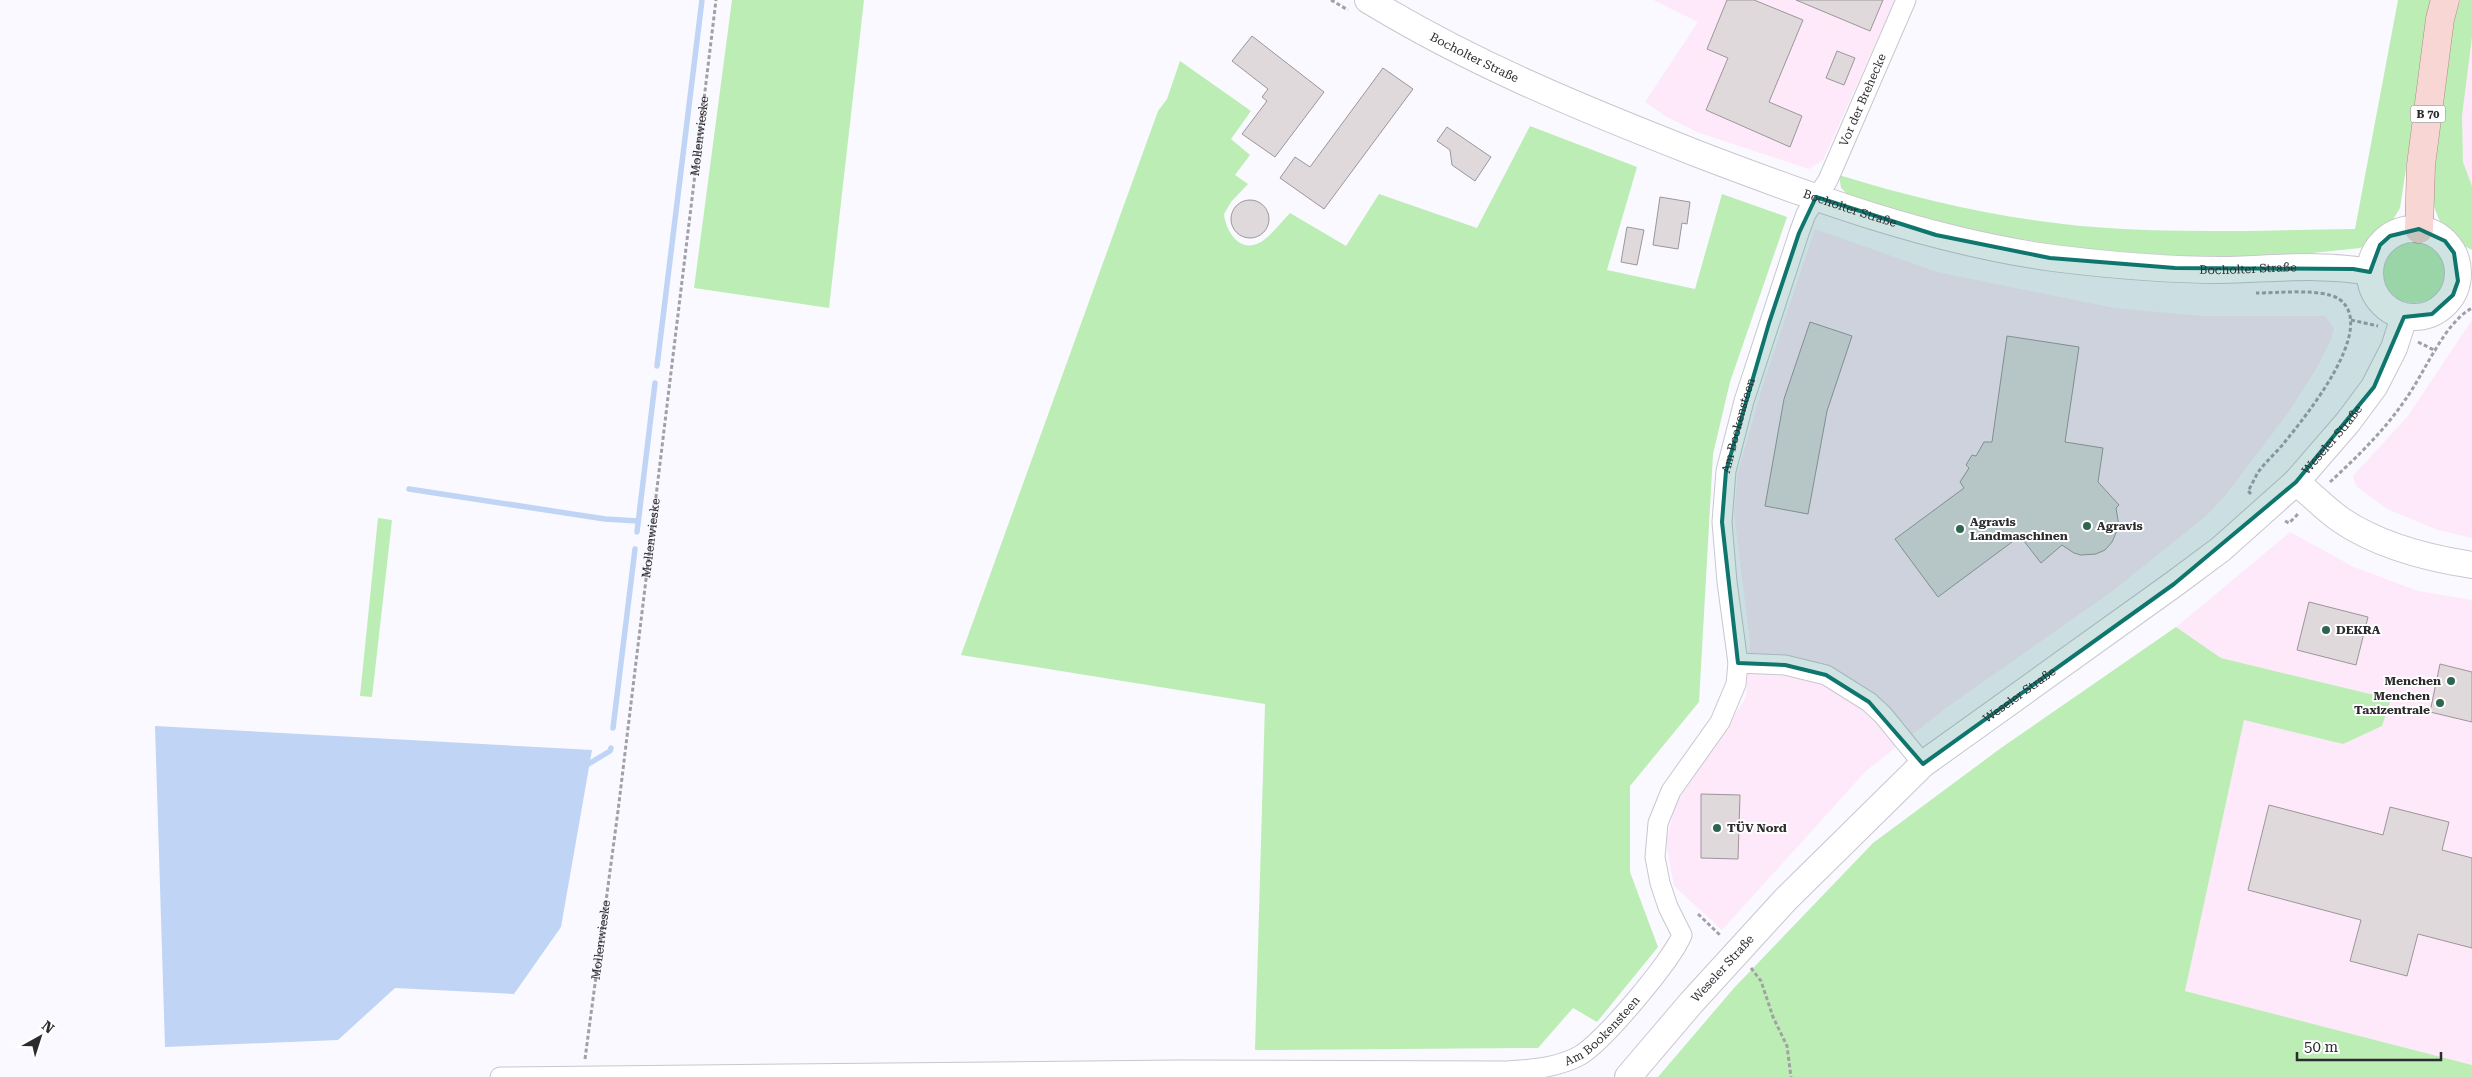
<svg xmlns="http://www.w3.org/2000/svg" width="2472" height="1077" font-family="'Roboto Serif',serif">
<rect width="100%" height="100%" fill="#faf9ff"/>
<g fill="#fde9f9">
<polygon points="1653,0 1895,0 1823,160 1809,169 1697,132 1665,116 1645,102 1698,22"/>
<polygon points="2472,37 2472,186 2463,162 2462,116"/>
<polygon points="1815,229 1937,272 2114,308 2202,316 2325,316 2334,328 2331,340 2315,371 2288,413 2225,496 2206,516 2114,590 1946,708 1866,771 1722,930 1674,886 1666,843 1675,805 1746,697 1750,642 1734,513 1738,472 1762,388"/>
<polygon points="2472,320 2472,538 2438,530 2387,509 2356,486 2353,476 2408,416"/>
<polygon points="2290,532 2354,567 2418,591 2472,600 2472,1065 2185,991 2244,720 2343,744 2391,699 2221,658 2176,627"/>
</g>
<g fill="#bcedb4">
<polygon points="732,0 864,0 829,308 694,288"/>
<path d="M2398,0h36l-6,22 -28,186 -9,15 -20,19 -11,6 -77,8h-110l-96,-8 -99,-16 -129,-36 -8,-8 -2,-13c84,26 168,45 255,52 87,7 175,3 261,2z"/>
<path d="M2460,0h12v37l-10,79 1,46 9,24v64c-16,-8 -30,-20 -36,-38 -5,-13 -2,-31 -2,-46 2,-55 10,-113 26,-166z"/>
<path d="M1180,61l71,50 -20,28 19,16 -15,20 13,9 -17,18 -7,12c2,18 16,40 37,28 11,-7 20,-20 29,-29l56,33 33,-52 98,34 53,-102 107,41 -30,103 88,19 27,-95 65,23 -57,165 -17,72 -14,248 -69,84v86l28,75 -61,75 -24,-14 -35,40 -283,2 10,-346 -304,-49 197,-544 9,-12z"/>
<circle cx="2414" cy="271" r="32"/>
<polygon points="378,518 392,520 372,697 360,696"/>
<polygon points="2176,627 2221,658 2391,699 2382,726 2343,744 2244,720 2185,991 2472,1065 2472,1077 1658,1077 1734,988 1873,843 2001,748"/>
</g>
<polygon fill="#c0d4f5" points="155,726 592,750 561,927 514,994 395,988 338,1040 165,1047"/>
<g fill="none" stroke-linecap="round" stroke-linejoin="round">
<g stroke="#c0d4f5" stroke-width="5.5">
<polyline points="657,366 702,0"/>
<polyline points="409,489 605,519 638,521"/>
<polyline points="637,532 655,383"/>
<polyline points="613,728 635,549"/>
<polyline points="585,766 610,751 611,748"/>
</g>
</g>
<g fill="#e0d9dc" stroke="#9c9599">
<polygon points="1727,0 1754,0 1803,20 1769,102 1802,116 1790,147 1706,110 1728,58 1707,49"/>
<polygon points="1796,0 1883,0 1870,31"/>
<polygon points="1252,36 1324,92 1275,157 1242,134 1267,101 1262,97 1268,89 1232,61"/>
<polygon points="1837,51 1855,58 1844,85 1826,78"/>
<polygon points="1383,68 1413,89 1324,209 1280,178 1295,157 1310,167"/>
<polygon points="1447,127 1491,157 1475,181 1452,165 1450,150 1437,141"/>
<polygon points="1660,197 1690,202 1687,224 1682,223 1678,249 1653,245"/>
<circle cx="1250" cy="219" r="19"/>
<polygon points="1627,227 1644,230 1637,265 1621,262"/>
<polygon points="1810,322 1852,336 1827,411 1808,514 1765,506 1784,399"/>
<polygon points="2007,336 2079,347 2065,442 2103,448 2098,482 2119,505 2116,508 2119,526 2112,542 2105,550 2096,554 2081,555 2074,553 2062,545 2041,563 2020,536 1938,597 1895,539 1964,488 1960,482 1969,468 1966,465 1972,455 1976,456 1984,442 1992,442"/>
<polygon points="2309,602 2368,617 2356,665 2297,650"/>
<polygon points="2440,664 2472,672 2472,722 2430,712"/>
<polygon points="1701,794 1740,795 1738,859 1701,858"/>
<polygon points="2269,805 2383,835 2390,807 2449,822 2442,850 2472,858 2472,948 2418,934 2407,976 2350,961 2361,920 2248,890"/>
</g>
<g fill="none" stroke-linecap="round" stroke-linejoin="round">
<g stroke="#c8c7ce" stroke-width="21">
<g id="street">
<polyline points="1738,663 1785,665 1826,675 1869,702 1883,715 1923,764"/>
<path id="s2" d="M500,1077l678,-7 330,1c25,-2 48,-3 71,-15 23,-12 93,-96 103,-121l-14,-28 -8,-24 -5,-26 3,-34 13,-32 49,-69 16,-38 2,-21 -11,-81 -5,-60 4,-51 18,-70 55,-168 7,-19 22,-34 78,-180"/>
</g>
</g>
<g stroke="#c8c7ce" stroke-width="28">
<g id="secondary">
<path id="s3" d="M1368,0c105,64 215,109 330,154 115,44 232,87 355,104 56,7 112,12 169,12 49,-1 100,-7 148,2"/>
<circle cx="2414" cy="273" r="44"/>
<path d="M2296,482c15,12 29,27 45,38 38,26 86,38 131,45"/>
<path id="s4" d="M1628,1077l63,-74 95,-104 137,-135 251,-180 47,-35 75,-67 52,-60 26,-35 20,-39 10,-31"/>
</g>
</g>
<g stroke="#ae8987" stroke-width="29">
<polyline id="primary" points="2419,229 2421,165 2440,19 2445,0"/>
</g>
<g stroke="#a1a1a5" stroke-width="3" stroke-dasharray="4 2.5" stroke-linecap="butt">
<polyline points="1331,0 1348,10"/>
<polyline points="2351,320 2378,326"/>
<polyline points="2418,342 2436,351"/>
<path d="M2330,482c27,-25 54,-51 75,-82 20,-27 38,-76 67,-92"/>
<path d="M2251,494l-3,-3c3,-5 6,-11 9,-17 7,-11 19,-21 27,-31 21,-26 95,-116 55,-144 -17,-11 -63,-6 -83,-6"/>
<polyline points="2285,521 2289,523 2299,513"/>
<polyline points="1698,914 1721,936"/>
<polyline points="1751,968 1761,981 1773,1017 1787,1046 1791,1077"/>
<path id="s1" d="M585,1059l33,-248 98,-811"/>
</g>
<use href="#street" stroke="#fff" stroke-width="19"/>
<use href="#secondary" stroke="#fff" stroke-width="26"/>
<use href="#primary" stroke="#f8d6d3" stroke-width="28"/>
</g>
<path fill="#0f766e" fill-opacity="0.2" stroke="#0f766e" stroke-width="4" stroke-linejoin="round" d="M1816,197l120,38 114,23 125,10 178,1 17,3 10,-27 10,-9 29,-7 26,12 9,12 4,28 -5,14 -21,19 -28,3 -30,70 -78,95 -122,102 -251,180 -54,-62 -43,-27 -41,-10 -47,-2 -16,-141 4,-51 43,-148 30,-90z"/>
<g fill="#2c664f" stroke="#fff" stroke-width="2">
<circle cx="2087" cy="526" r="5"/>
<circle cx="1960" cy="529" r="5"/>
<circle cx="2326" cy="630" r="5"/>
<circle cx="2451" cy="681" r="5"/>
<circle cx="2440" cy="703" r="5"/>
<circle cx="1717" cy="828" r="5"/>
</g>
<g text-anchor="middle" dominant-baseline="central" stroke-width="4" stroke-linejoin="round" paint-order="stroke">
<rect fill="#fff" stroke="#6b6b6d" stroke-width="1" x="2410.5" y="105.5" width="35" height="17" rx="4"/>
<g font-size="11" font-weight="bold" fill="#2c2c2f">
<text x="2428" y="114">B 70</text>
</g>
<g font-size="12" fill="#2c2c2f" stroke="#fff">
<text stroke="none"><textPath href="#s3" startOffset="121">Bocholter Straße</textPath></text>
<text stroke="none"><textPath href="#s2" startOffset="2130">Vor der Brehecke</textPath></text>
<text stroke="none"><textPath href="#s1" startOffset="930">Mollenwieske</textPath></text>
<text stroke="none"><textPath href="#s3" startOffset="526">Bocholter Straße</textPath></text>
<text stroke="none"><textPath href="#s3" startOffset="931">Bocholter Straße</textPath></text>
<text stroke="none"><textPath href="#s2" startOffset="1780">Am Bookensteen</textPath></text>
<text stroke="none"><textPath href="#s4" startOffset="954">Weseler Straße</textPath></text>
<text stroke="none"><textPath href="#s1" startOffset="525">Mollenwieske</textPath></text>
<text stroke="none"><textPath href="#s4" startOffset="549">Weseler Straße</textPath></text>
<text stroke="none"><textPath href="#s1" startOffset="120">Mollenwieske</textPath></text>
<text stroke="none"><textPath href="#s4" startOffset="144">Weseler Straße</textPath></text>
<text stroke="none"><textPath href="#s2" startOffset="1115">Am Bookensteen</textPath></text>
</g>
<g font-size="12" font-weight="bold" fill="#2c2c2f" stroke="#fff" text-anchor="start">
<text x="1970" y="522">Agravis<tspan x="1970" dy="14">Landmaschinen</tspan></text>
<text x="2097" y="526">Agravis</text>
<text x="2336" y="630">DEKRA</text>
<text x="2441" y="681" text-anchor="end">Menchen</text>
<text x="2430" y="696" text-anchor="end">Menchen<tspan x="2430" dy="14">Taxizentrale</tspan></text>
<text x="1727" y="828">TÜV Nord</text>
</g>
</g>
<g transform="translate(40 1037) rotate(39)" stroke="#ffffff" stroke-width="4" paint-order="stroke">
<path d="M0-4L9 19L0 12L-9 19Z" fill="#2c2c2f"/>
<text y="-8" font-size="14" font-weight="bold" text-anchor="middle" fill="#2c2c2f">N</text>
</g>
<path d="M2297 1052v8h144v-8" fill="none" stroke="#2c2c2f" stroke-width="2.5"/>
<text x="2304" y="1052" font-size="15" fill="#2c2c2f" stroke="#ffffff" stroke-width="4" paint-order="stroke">50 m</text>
</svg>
